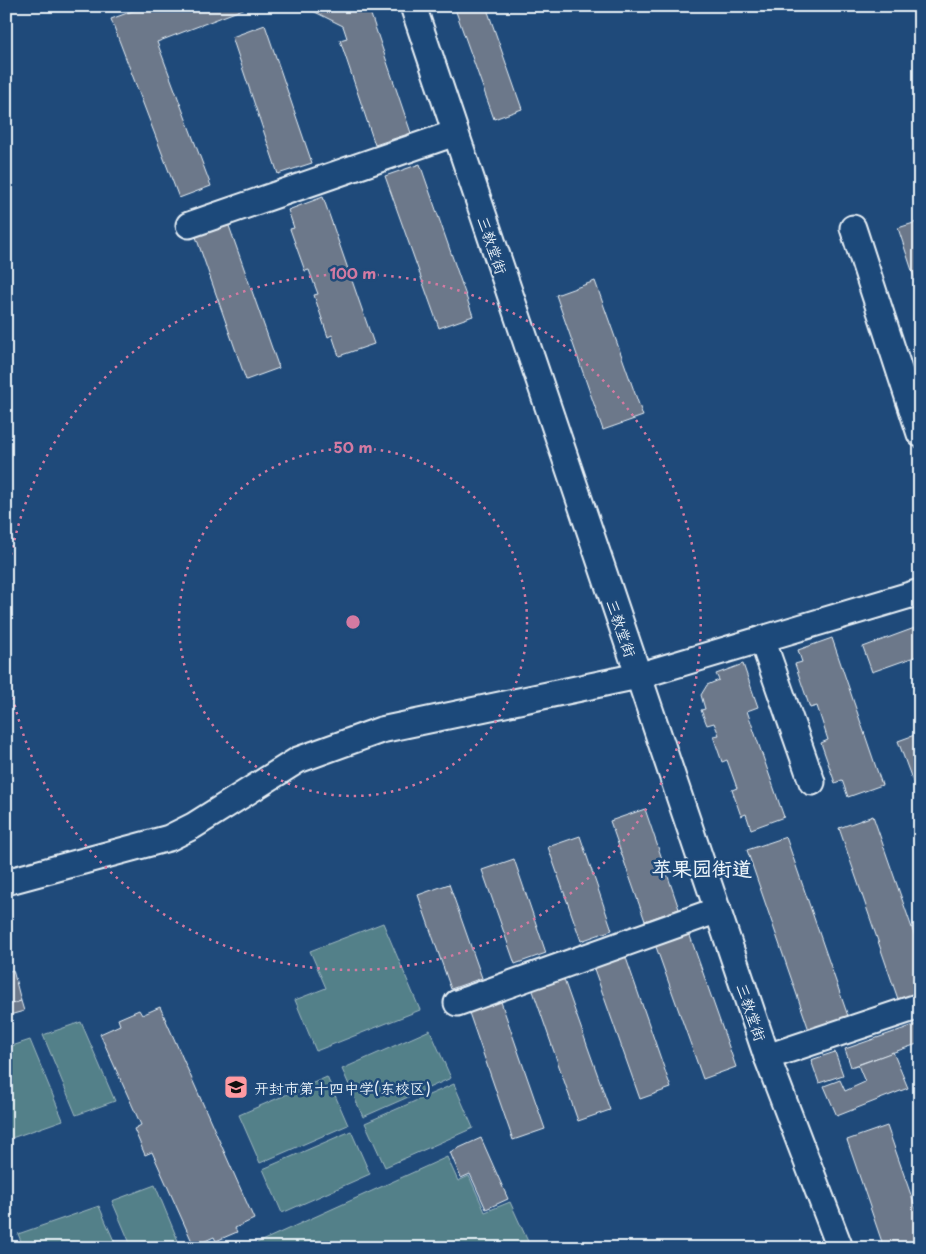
<svg xmlns="http://www.w3.org/2000/svg" width="926" height="1254" font-family="'Playpen Sans','LXGW WenKai TC',sans-serif">
<rect width="100%" height="100%" fill="#1f4a7a"/>
<filter id="ink" filterUnits="userSpaceOnUse"><feTurbulence type="fractalNoise" baseFrequency=".02" numOctaves="2"/><feDisplacementMap in="SourceGraphic" scale="10" xChannelSelector="R" yChannelSelector="G"/><feConvolveMatrix kernelMatrix="1 2 1 2 8 2 1 2 1" color-interpolation-filters="sRGB"/></filter>
<g filter="url(#ink)">
<g fill="#538089" stroke="#9eb8c0">
<polygon points="383,923 420,1010 316,1051 295,1000 326,988 310,951"/>
<polygon points="81,1022 115,1101 76,1115 43,1035"/>
<polygon points="430,1030 451,1078 363,1117 342,1069"/>
<polygon points="30,1040 63,1120 6,1140 6,1048"/>
<polygon points="327,1077 348,1125 260,1163 239,1115"/>
<polygon points="454,1084 473,1128 385,1167 365,1123"/>
<polygon points="351,1131 370,1174 282,1213 263,1169"/>
<polygon points="447,1157 458,1181 469,1176 485,1212 510,1202 531,1248 246,1248"/>
<polygon points="155,1185 181,1248 132,1248 112,1201"/>
<polygon points="99,1206 117,1248 24,1248 18,1234"/>
</g>
<g fill="#6c788a" stroke="#e8f1f8">
<polygon points="146,6 251,6 157,42 211,186 179,198 111,19"/>
<polygon points="303,6 368,6 411,133 375,145 340,40 347,38 343,26"/>
<polygon points="454,6 486,6 522,109 494,119"/>
<polygon points="265,25 312,163 278,174 232,37"/>
<polygon points="420,164 473,316 439,328 385,176"/>
<polygon points="323,197 374,344 339,356 332,335 328,337 314,295 318,294 309,270 305,271 290,229 294,228 288,210"/>
<polygon points="920,221 920,295 898,228"/>
<polygon points="228,223 279,368 246,380 195,234"/>
<polygon points="595,281 643,416 603,430 556,295"/>
<polygon points="920,626 920,655 872,672 863,647"/>
<polygon points="832,638 882,785 848,797 842,780 835,783 821,743 828,740 817,706 810,708 795,664 802,662 798,650"/>
<polygon points="743,664 758,707 747,711 784,817 751,829 746,814 741,816 732,790 737,788 727,760 722,762 713,736 719,735 714,723 707,725 701,710 705,709 701,695 707,685 719,680 716,674"/>
<polygon points="920,733 920,779 913,782 898,741"/>
<polygon points="645,809 679,909 645,921 610,821"/>
<polygon points="873,816 920,951 920,995 899,1002 839,828"/>
<polygon points="580,836 612,930 581,941 548,847"/>
<polygon points="786,837 850,1022 811,1036 747,850"/>
<polygon points="514,859 546,953 515,964 482,870"/>
<polygon points="449,884 482,978 451,989 418,895"/>
<polygon points="689,933 736,1067 703,1079 655,944"/>
<polygon points="625,955 671,1088 640,1099 593,966"/>
<polygon points="13,970 21,1001 6,1006 6,972"/>
<polygon points="563,977 610,1110 578,1121 532,988"/>
<polygon points="499,996 545,1129 513,1140 467,1007"/>
<polygon points="21,1001 24,1011 6,1016 6,1006"/>
<polygon points="160,1007 254,1219 235,1228 237,1232 216,1241 214,1237 194,1246 152,1152 145,1155 134,1129 141,1125 100,1034 120,1025 118,1019 139,1010 142,1015"/>
<polygon points="920,1023 920,1043 851,1067 845,1049"/>
<polygon points="835,1052 843,1075 819,1083 811,1060"/>
<polygon points="893,1052 908,1088 837,1116 824,1086 840,1080 845,1091 865,1082 858,1065"/>
<polygon points="887,1126 920,1221 920,1248 884,1248 847,1140"/>
<polygon points="481,1138 508,1199 486,1209 470,1174 461,1178 450,1152"/>
</g>
<g fill="none" stroke-linecap="round" stroke-linejoin="round">
<g stroke="#e8f1f8" stroke-width="29">
<g id="minor">
<polyline points="413,6 767,1057 840,1248"/>
<polyline points="189,225 455,133"/>
<polyline points="853,228 920,434"/>
<polyline points="762,639 812,782"/>
<polyline points="6,882 169,838 193,826 298,760 381,730 638,676 920,592"/>
<polyline points="457,1003 718,910"/>
<polyline points="767,1057 920,1006"/>
</g>
</g>
<use href="#minor" stroke="#1f4a7a" stroke-width="25"/>
</g>
</g>
<g fill="none" stroke="#d37aa2" stroke-width="2.5" stroke-dasharray="2.5 5">
<circle cx="353" cy="622" r="174"/>
<path d="M6 592A348 348 0 1 1 6 652"/>
</g>
<defs>
<g id="school-square" transform="scale(1.25)"><rect x="-9" y="-9" width="18" height="18" rx="4" fill="#ff9aa2" stroke="#1f4a7a"/><path d="M0-5L7-2L0 1L-7-2ZM-4 1L0 2.5L4 1V4Q0 6-4 4Z" fill="#111"/></g>
</defs>
<g fill-rule="evenodd">
<use href="#school-square" x="236" y="1087"/>
</g>
<g text-anchor="middle" dominant-baseline="central" stroke-width="5" stroke-linejoin="round" paint-order="stroke">
<g font-size="15" fill="#e8f1f8" stroke="#1f4a7a">
<text transform="translate(493 245) rotate(71)">三教堂街</text>
<text transform="translate(622 628) rotate(71)">三教堂街</text>
<text transform="translate(752 1012) rotate(71)">三教堂街</text>
</g>
<g font-size="15" fill="#e8f1f8" stroke="#1f4a7a" text-anchor="start">
<text x="254" y="1087">开封市第十四中学(东校区)</text>
</g>
<g font-size="20" font-weight="bold" fill="#e8f1f8" stroke="#1f4a7a">
<text x="702" y="868">苹果园街道</text>
</g>
</g>
<circle cx="353" cy="622" r="8" fill="#d37aa2" stroke="#1f4a7a" stroke-width="2.5"/>
<g font-size="15" text-anchor="middle" font-weight="bold" fill="#d37aa2" stroke="#1f4a7a" stroke-width="5" stroke-linejoin="round" paint-order="stroke">
<text x="353" y="279">100 m</text>
<text x="353" y="453">50 m</text>
</g>
<rect width="926" height="1254" fill="none" stroke="#1f4a7a" stroke-width="25"/>
<rect x="12" y="12" width="901" height="1229" fill="none" stroke="#e8f1f8" stroke-width="2" filter="url(#ink)"/>
</svg>
